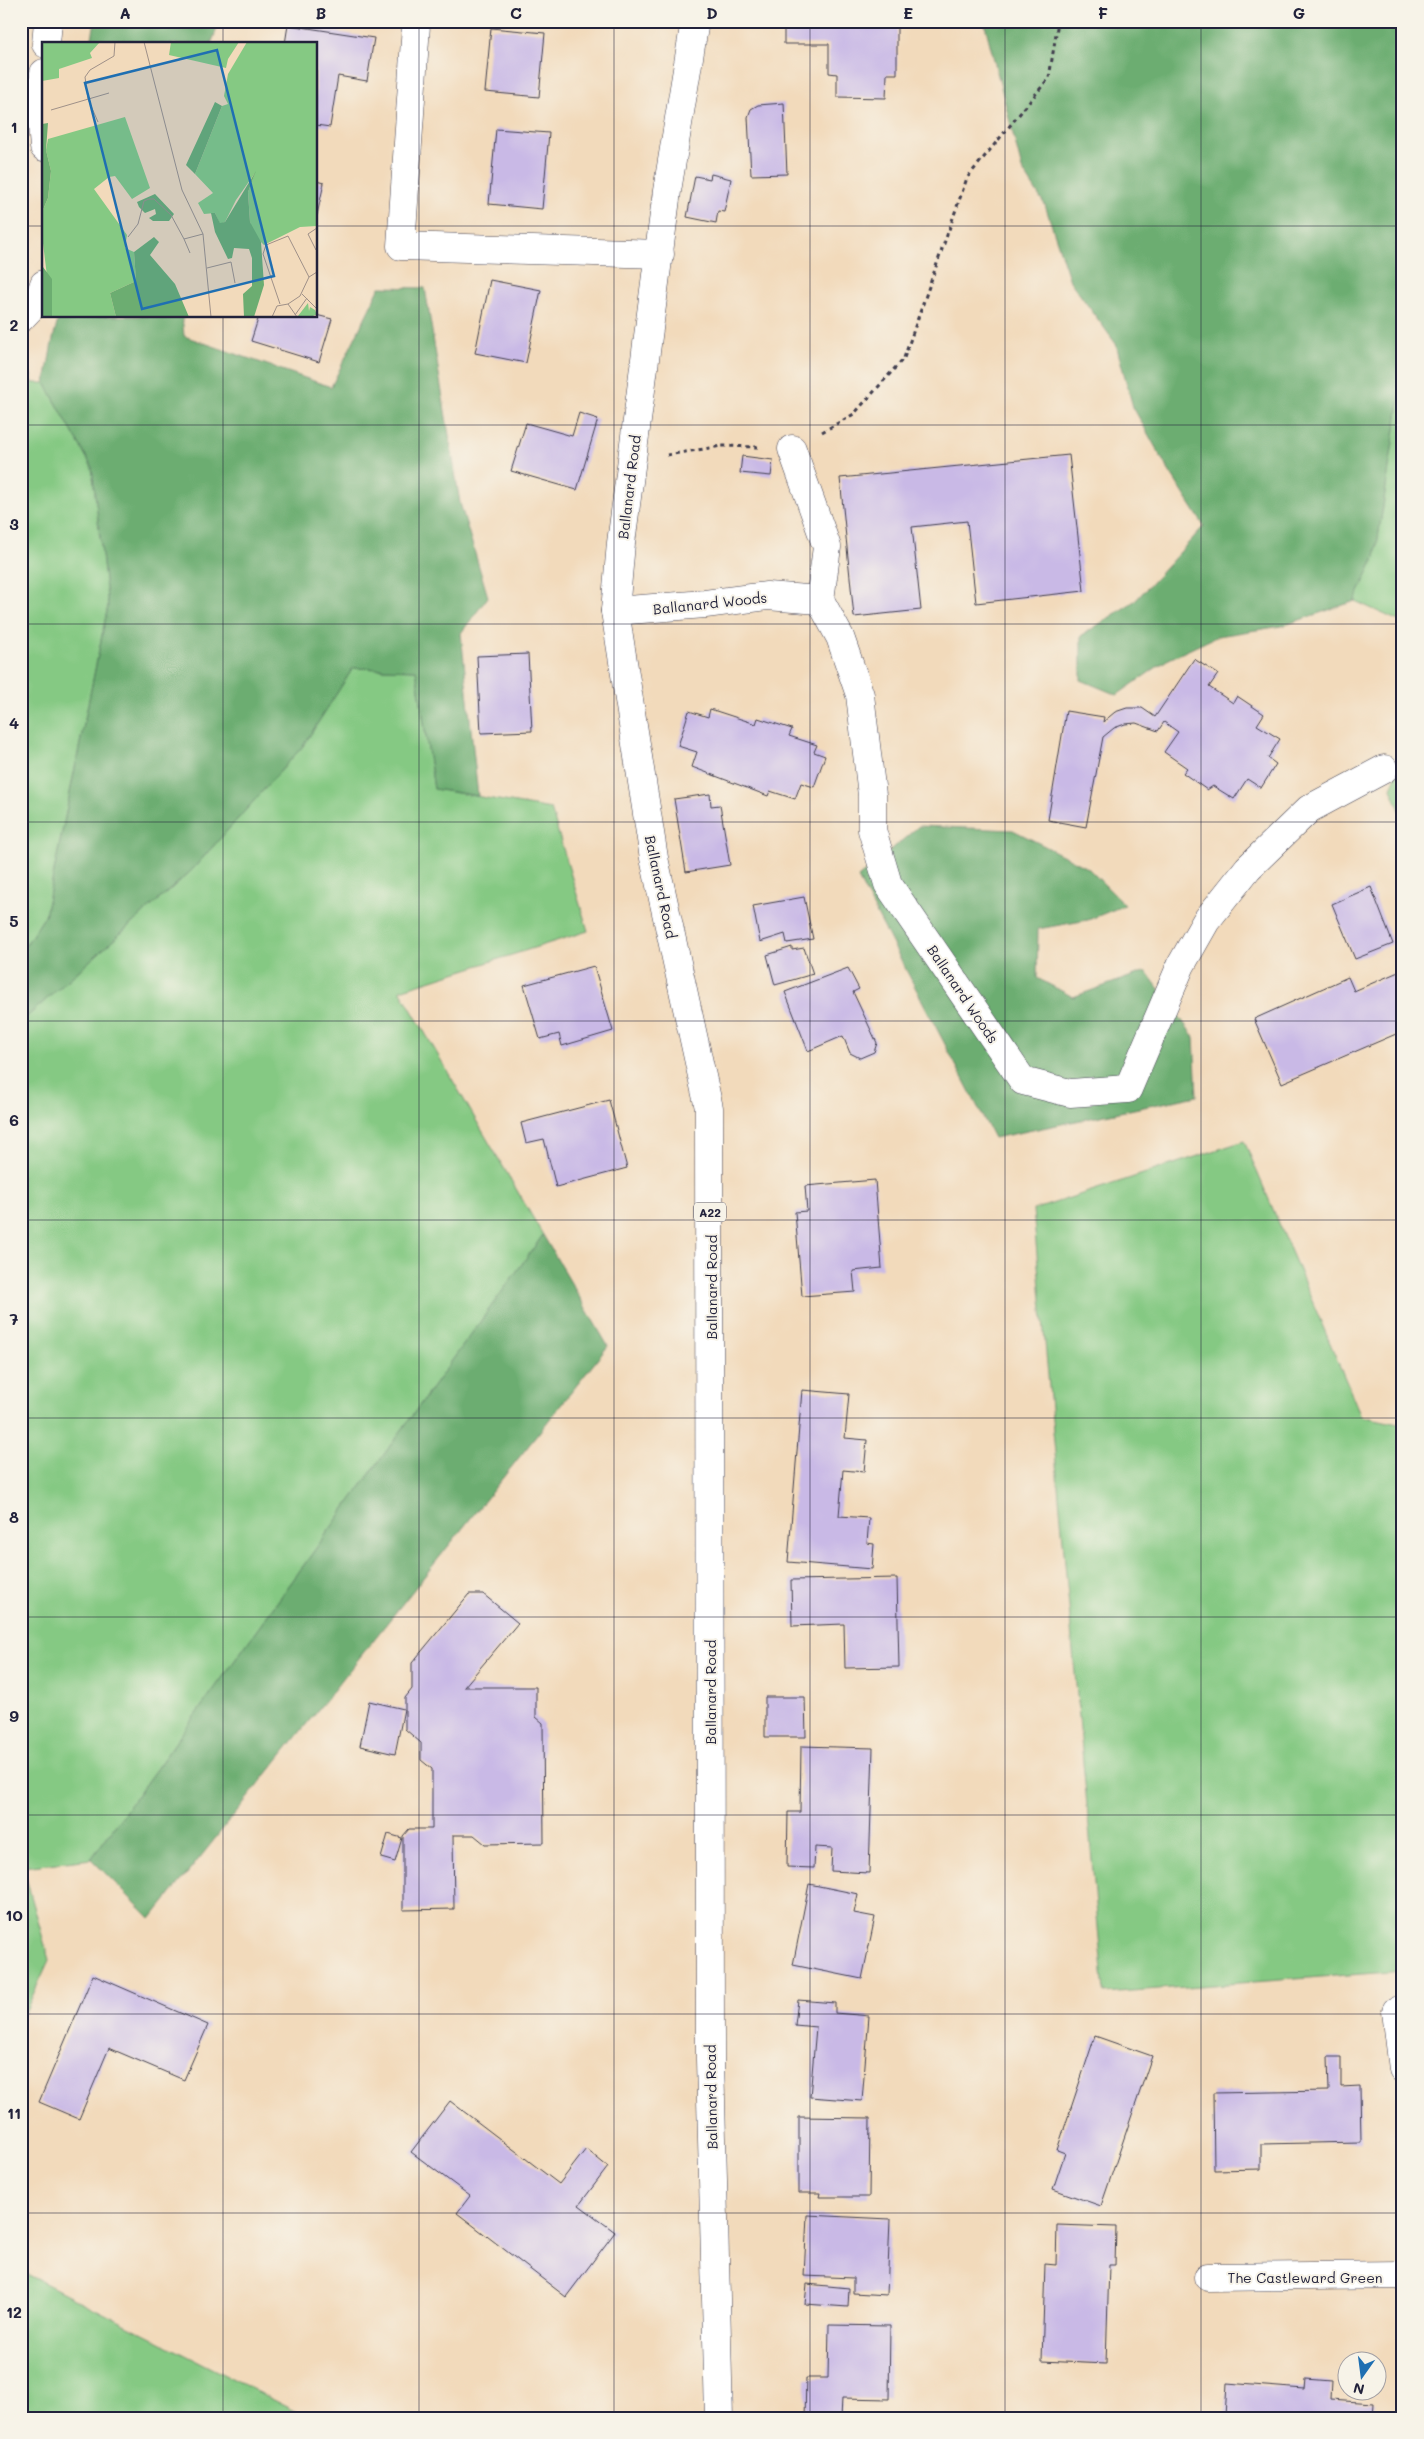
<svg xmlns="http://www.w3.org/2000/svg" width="1424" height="2439" font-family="Mali,sans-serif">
<rect width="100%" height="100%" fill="#f7f3e8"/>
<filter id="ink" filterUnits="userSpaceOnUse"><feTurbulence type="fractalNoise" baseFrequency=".02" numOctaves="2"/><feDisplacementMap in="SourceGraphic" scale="10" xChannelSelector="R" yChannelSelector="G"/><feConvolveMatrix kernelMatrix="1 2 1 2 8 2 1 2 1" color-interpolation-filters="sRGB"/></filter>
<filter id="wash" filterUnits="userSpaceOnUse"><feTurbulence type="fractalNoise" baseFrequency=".0096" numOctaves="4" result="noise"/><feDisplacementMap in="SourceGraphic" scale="20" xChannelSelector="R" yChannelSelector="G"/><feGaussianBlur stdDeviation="1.12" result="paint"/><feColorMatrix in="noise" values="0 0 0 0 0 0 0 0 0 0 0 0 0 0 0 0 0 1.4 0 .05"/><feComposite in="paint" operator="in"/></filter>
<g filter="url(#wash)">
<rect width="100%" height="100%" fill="#f2dabb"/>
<g fill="#85c983" stroke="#54765f">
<polygon points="21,336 33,383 45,383 92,467 108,606 45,916 21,952"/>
<polygon points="1403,378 1403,623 1355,601 1375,557"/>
<polygon points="353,668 416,670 434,789 551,809 588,931 400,990 543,1235 91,1859 23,1867 49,1960 21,2021 21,1022 191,871 303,746"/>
<polygon points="1403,761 1403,818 1391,788"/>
<polygon points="1244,1141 1361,1416 1403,1425 1403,1971 1104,1993 1033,1210"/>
<polygon points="21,2271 309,2418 21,2418"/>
</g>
<g fill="#6cad71" stroke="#476856">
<polygon points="95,21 220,21 211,44 91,44"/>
<polygon points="984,21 1403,21 1403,378 1375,557 1355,601 1282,626 1218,636 1167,660 1117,695 1081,680 1081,636 1136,600 1204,526 1166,466 1133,407 1116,344 1070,281 1045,205 1022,169"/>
<polygon points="380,287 425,288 460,503 488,597 461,633 478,796 434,789 416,670 353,668 303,746 191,871 21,1022 21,952 45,916 108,606 92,467 45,383 52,343 59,316 182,316 184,336 331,387"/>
<polygon points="919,826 1013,830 1088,868 1125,905 1088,920 1038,929 1037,978 1073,997 1146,971 1194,1037 1197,1096 994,1138 858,878"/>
<polygon points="543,1235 608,1346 151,1919 91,1859"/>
</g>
<g id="blocks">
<g fill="#c9b9e6">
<polygon points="784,21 897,21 897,74 887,74 886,98 837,97 837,74 829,73 829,44 784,44"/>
<polygon points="288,25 374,38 367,81 338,76 330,127 316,125 316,44 285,44"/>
<polygon points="491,28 545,33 539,97 485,92"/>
<polygon points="784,103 787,174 751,175 748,117 751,109 758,105"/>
<polygon points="496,129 549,133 542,209 489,204"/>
<polygon points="711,174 731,179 724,212 718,211 716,223 687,217 695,176 710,179"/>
<polygon points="316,181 324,183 317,215 316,215"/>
<polygon points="490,280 541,290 526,363 475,353"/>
<polygon points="316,315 332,319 319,362 251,341 259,316"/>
<polygon points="579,413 598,419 577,490 511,471 526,423 572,436"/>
<polygon points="1069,455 1084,591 976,603 967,521 912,527 921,610 854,617 840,478"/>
<polygon points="742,456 773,460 771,476 740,473"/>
<polygon points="528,654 532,731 481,733 477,656"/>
<polygon points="1194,659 1218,674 1209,687 1233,703 1237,696 1264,714 1257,725 1280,739 1268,758 1276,764 1261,788 1247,779 1234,799 1213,786 1207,790 1183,773 1187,768 1164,752 1178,732 1164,722 1158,731 1136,723 1125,724 1114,728 1103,737 1086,827 1048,820 1066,711 1104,717 1103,722 1115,712 1127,708 1142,708 1155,717"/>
<polygon points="710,709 756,724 758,718 792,729 789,736 817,745 814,752 825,756 814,787 801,783 795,799 770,791 768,796 692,767 697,752 678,746 689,711 708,717"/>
<polygon points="710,794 711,806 720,805 730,865 686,872 674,799"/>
<polygon points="1371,887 1393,944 1355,959 1332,904"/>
<polygon points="804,897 813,939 787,943 785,934 760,942 753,906"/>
<polygon points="792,947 792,950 804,948 813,974 775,985 767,955"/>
<polygon points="594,966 613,1031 562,1046 559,1034 540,1039 524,985"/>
<polygon points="848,968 859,989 853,992 877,1043 874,1052 860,1058 850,1053 843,1036 808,1051 785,992"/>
<polygon points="1403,970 1403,1031 1282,1083 1254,1019 1348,977 1354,991"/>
<polygon points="609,1100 627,1168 556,1187 544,1139 526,1143 521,1123"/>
<polygon points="875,1180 882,1268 853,1271 855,1292 802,1296 795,1212 807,1211 805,1186"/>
<polygon points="802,1390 849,1394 845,1438 867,1440 864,1472 843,1470 839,1516 869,1518 867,1543 874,1544 872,1569 788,1562"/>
<polygon points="897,1578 899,1667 845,1668 844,1624 792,1626 791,1580"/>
<polygon points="469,1594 483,1594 518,1623 464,1687 536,1687 536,1717 543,1723 544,1843 485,1844 474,1835 453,1835 454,1909 403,1910 403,1836 409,1829 432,1829 432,1769 421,1760 421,1743 405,1729 405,1698 412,1689 412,1663"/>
<polygon points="765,1697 805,1697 806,1737 765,1737"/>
<polygon points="369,1701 404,1709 395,1754 360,1746"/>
<polygon points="801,1746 873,1748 869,1873 831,1871 832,1848 815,1847 814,1868 787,1867 788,1812 800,1812"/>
<polygon points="388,1834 402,1838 395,1862 381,1858"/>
<polygon points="809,1884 858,1894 854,1913 875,1917 862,1979 793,1965"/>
<polygon points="93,1975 208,2025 184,2080 109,2048 79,2119 39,2102"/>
<polygon points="798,2000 835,2003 835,2013 869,2016 862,2101 810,2097 816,2027 795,2025"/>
<polygon points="1095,2036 1152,2056 1101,2206 1053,2189 1065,2153 1057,2150"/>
<polygon points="1328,2057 1341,2057 1341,2087 1360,2086 1361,2142 1261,2144 1261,2169 1214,2170 1213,2093 1329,2091"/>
<polygon points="450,2101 559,2184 586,2149 608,2167 579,2205 615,2232 566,2297 457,2213 470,2196 411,2152"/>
<polygon points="799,2117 870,2118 869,2197 819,2197 820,2193 799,2193"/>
<polygon points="807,2215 890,2219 887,2295 853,2293 853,2278 804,2276"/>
<polygon points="1057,2225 1116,2227 1115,2265 1109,2265 1106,2364 1042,2361 1045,2264 1056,2265"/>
<polygon points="807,2284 849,2288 848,2307 805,2304"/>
<polygon points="829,2325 890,2326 889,2399 842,2398 841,2418 805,2418 806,2378 828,2378"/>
<polygon points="1305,2379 1331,2381 1330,2400 1374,2403 1373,2418 1225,2418 1227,2383 1304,2389"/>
</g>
</g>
</g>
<g filter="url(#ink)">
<use href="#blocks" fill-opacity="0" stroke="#413e4e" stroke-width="1"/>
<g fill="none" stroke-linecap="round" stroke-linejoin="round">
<g stroke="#413e4e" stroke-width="29">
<g id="minor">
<polyline points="416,25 401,246 660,254"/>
<polyline points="46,44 48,21"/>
<polyline points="44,73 41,114 44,147"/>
<polyline points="21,318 39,299 44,284"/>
<polyline points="792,449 827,547 820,600"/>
<polyline points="615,611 705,604 767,596 820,600 840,637 860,695 872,795 872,830 888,884 1023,1081 1070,1093 1128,1089 1181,965 1206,921 1248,868 1309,809 1384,769"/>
<polyline points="1396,2011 1403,2069"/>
<polyline points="1208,2277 1403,2275"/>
</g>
</g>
<g stroke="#413e4e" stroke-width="29">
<polyline id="major" points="695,21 667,191 621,543 615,611 654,858 709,1108 710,2059 719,2418"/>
</g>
<g stroke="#413e4e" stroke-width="3" stroke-dasharray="4 4" stroke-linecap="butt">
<polyline points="822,432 854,414 904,358 967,178 1049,78 1058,21"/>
<polyline points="667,455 722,446 758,447"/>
</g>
<use href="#minor" stroke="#fff" stroke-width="28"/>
<use href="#major" stroke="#fff" stroke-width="28"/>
</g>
</g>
<path fill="none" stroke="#22223b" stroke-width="1" stroke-opacity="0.55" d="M223,21v23M419,21v2397M614,21v2397M810,21v2397M1005,21v2397M1201,21v2397M21,226h23M316,226h1087M223,316v2102M21,425h1382M21,624h1382M21,822h1382M21,1021h1382M21,1220h1382M21,1418h1382M21,1617h1382M21,1815h1382M21,2014h1382M21,2213h1382"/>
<g text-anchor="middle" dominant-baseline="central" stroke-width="4" stroke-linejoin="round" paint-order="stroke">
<rect fill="#f7f3e8" stroke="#62616f" stroke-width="1" x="694" y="1202.5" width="32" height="19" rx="4"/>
<g font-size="12" font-weight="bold" fill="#22223b">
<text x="710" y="1212">A22</text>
</g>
<g font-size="14" fill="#22223b" stroke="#f7f3e8">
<text transform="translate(629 487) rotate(-83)">Ballanard Road</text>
<text transform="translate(710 603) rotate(-6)">Ballanard Woods</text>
<text transform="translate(661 887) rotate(78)">Ballanard Road</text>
<text transform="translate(963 994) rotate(56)">Ballanard Woods</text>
<text transform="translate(711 1287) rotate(-90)">Ballanard Road</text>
<text transform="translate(710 1692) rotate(-90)">Ballanard Road</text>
<text transform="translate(711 2097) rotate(-91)">Ballanard Road</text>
<text x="1305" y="2277">The Castleward Green</text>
</g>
</g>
<g transform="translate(42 42)">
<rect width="275" height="275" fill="#f2dabb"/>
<path d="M0,0h58l-10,11 2,5 -33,11v9l-17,3zM129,0h68l-11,17 -2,9 -57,-13zM205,0h70v184l-17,1 -36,18 -10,-10 -4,-13 -2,-30 7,-19 -19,27 -11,22 -5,2 -5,-11 -11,1 -6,-11 15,-10 -18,-19 27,-68 6,-2 -4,-8 4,-22zM83,75l25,71 -18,11 -17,-23 -6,1 -15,12 33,46 -2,13 9,4 2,29 -26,12 6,24h-64l-10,-82v-23l6,-14 3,-27 -5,-21 2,-11zM266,261l1,8 1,-4 5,3 2,5h-4l4,2 -19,-1z" fill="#85c983"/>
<path d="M173,60l7,4 -27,68 -9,-9zM6,81l-2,27 5,21 -3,27 -6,14v-88zM214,129l-8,21 2,30 11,20 3,43 -10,32h-10l-1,-23 9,-8v-28l-3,-9 -15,-1 -2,10 -4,1 -13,-27 -4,-19h4l5,10 5,-1zM113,152l19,20 -5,7h-16l-4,-3 7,-4 -1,-5 -10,4 -6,-6 -2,-5zM0,193l1,32 9,12v38h-10zM112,195l5,5 -9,13 25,29 14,33h-73l-6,-24 26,-12 -2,-29z" fill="#6cad71"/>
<path fill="none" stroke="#9f9088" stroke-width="1" d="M102,0l38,148 21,44 8,83M9,68l58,-17M56,80l-10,-23 -3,-22 5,-7 24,-14 1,-14M86,195l10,-13 6,-23 5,-2h5l17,16 13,24 19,-5M142,197l6,14M274,208l-8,-16 9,-6M165,226l24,-6 4,21M260,252l15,15M238,262l-17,-50 3,-9 22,-9 21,41M246,262l9,13M253,273l12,-17M230,275l5,-11 11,-2 12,-8 9,-19 8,-5"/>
<path fill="#1f6fb2" fill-opacity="0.15" stroke="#1f6fb2" stroke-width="2.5" d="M175,8l57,226 -132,33 -57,-226z"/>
<rect width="275" height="275" fill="none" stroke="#22223b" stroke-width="2.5"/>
</g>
<rect width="1424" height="2439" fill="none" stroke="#f7f3e8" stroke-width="55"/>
<g transform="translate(1362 2376) rotate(194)"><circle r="24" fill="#f7f3e8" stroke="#a29fa3"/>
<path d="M0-4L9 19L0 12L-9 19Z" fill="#1f6fb2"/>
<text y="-8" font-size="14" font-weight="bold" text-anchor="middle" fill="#22223b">N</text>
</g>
<rect x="28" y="28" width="1368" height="2384" fill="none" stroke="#22223b" stroke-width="2"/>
<g font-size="16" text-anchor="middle" font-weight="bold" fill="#22223b">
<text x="125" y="19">A</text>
<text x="321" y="19">B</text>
<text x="516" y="19">C</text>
<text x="712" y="19">D</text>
<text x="908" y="19">E</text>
<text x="1103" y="19">F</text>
<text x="1299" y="19">G</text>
<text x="14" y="133">1</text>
<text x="14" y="331">2</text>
<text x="14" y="530">3</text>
<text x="14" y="729">4</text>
<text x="14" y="927">5</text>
<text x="14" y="1126">6</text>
<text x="14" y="1325">7</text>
<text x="14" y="1523">8</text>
<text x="14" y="1722">9</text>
<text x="14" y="1921">10</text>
<text x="14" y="2119">11</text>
<text x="14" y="2318">12</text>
</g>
</svg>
